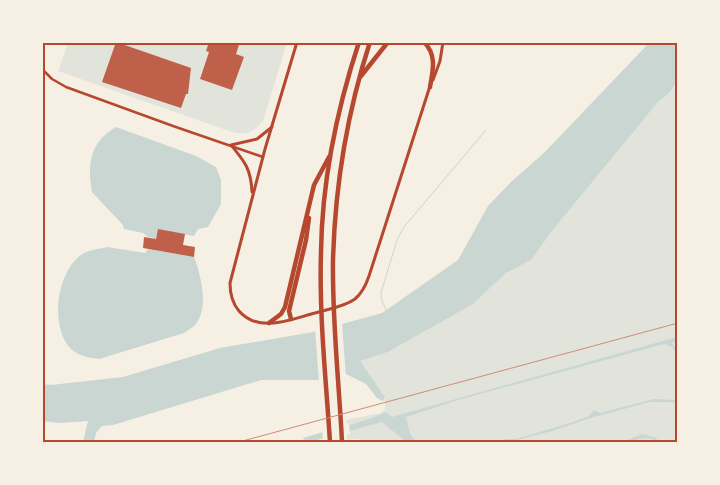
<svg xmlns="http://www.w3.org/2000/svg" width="720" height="485" font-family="Signika,sans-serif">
<rect width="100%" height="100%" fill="#f6efe4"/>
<g fill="#e2e4dc">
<path d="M68,43h219l-24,78c-11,12 -15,14 -31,11l-174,-61z"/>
<polygon points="677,81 677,442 372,442 358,439 347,440 346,420 381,413 385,409 385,397 359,361 388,352 473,304 506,273 531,260 552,231 658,102 670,92"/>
</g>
<g fill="#c9d6d2">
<polygon points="649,43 677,43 677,81 670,92 658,102 552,231 531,260 506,273 473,304 388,352 360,361 385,397 383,401 377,398 366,384 346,374 317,380 261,380 113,425 102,426 96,433 94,442 83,442 88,421 58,423 43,421 42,384 51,385 123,377 220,348 313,332 382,313 458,260 488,206 512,181 544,153"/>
<path d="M116,127l80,29 20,11 5,13v24l-13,23 -10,2 -4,7 -36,-6 -2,9 -8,-2 -5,-4 -19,-4 -1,-4 -31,-33c-5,-28 -2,-50 24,-65z"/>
<path d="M107,247l38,6 3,-4 46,8c7,18 16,53 0,69 -3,2 -7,5 -10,7l-85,26c-10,-1 -20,-3 -28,-10 -22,-22 -14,-77 10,-94 7,-5 18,-6 26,-8z"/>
<path d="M677,337v4l-5,2 5,7v5l-5,-8 -8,-3 -206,56 -52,17 4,17 6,8h-10l-24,-20 -72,20h-5l-2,-4c28,-9 57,-14 83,-26l6,5 14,-4z"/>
<polygon points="654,399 677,400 677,402 650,402 590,418 552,431 509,442 500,442 506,439 516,439 573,422 589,416 594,410 600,413"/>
<path d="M643,434l13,4 3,4c-3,0 -5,-2 -8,-3 -10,-3 -21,4 -31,3 8,-1 14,-6 23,-8z"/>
</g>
<g fill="#f6efe4">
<polygon points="342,323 346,377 319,382 315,329"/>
<polygon points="349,423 350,434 323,441 322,429"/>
</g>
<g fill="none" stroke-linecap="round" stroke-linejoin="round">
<polyline stroke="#c9d6d2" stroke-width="1" points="387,311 382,301 381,293 397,240 404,227 486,130"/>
</g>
<g fill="#bf614a">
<polygon points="116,42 191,68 188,94 186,94 181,108 102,82"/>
<polygon points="209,42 240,42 236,54 244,57 232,90 200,79 209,52 206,51"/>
<polygon points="158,229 185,234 183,245 195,247 194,257 143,248 144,237 156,239"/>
</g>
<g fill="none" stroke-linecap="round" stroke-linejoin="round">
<polyline stroke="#b5482f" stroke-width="2.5" points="42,69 52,79 66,87 173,126 263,157"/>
<g stroke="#b5482f" stroke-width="3">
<path d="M297,42l-32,107 -35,134c0,10 2,20 9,28 20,23 53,8 76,2 13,-4 29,-6 40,-14 7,-6 11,-14 14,-23l61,-190"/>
<polyline points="433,80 440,61 443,42"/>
<path d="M252,192c-1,-23 -7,-30 -21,-47l26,-6 15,-12"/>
</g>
<g stroke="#b5482f" stroke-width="4.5">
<path d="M424,42c13,13 9,28 6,45"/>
<polyline points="361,76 388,42"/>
<polyline points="291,319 289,311 306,240 309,218"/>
<polyline points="269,323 281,314 285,307 314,185 329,157"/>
<path d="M330,442c-4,-63 -11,-126 -9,-190 1,-71 16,-143 38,-210"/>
<path d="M342,442c-3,-60 -10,-121 -9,-182 2,-74 14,-147 37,-218"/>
</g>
<polyline stroke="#cf8b77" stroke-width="1" points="239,442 678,323"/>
</g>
<rect width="720" height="485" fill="none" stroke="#f6efe4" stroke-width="88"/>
<rect x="44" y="44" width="632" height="397" fill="none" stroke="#b5482f" stroke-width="2"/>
</svg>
